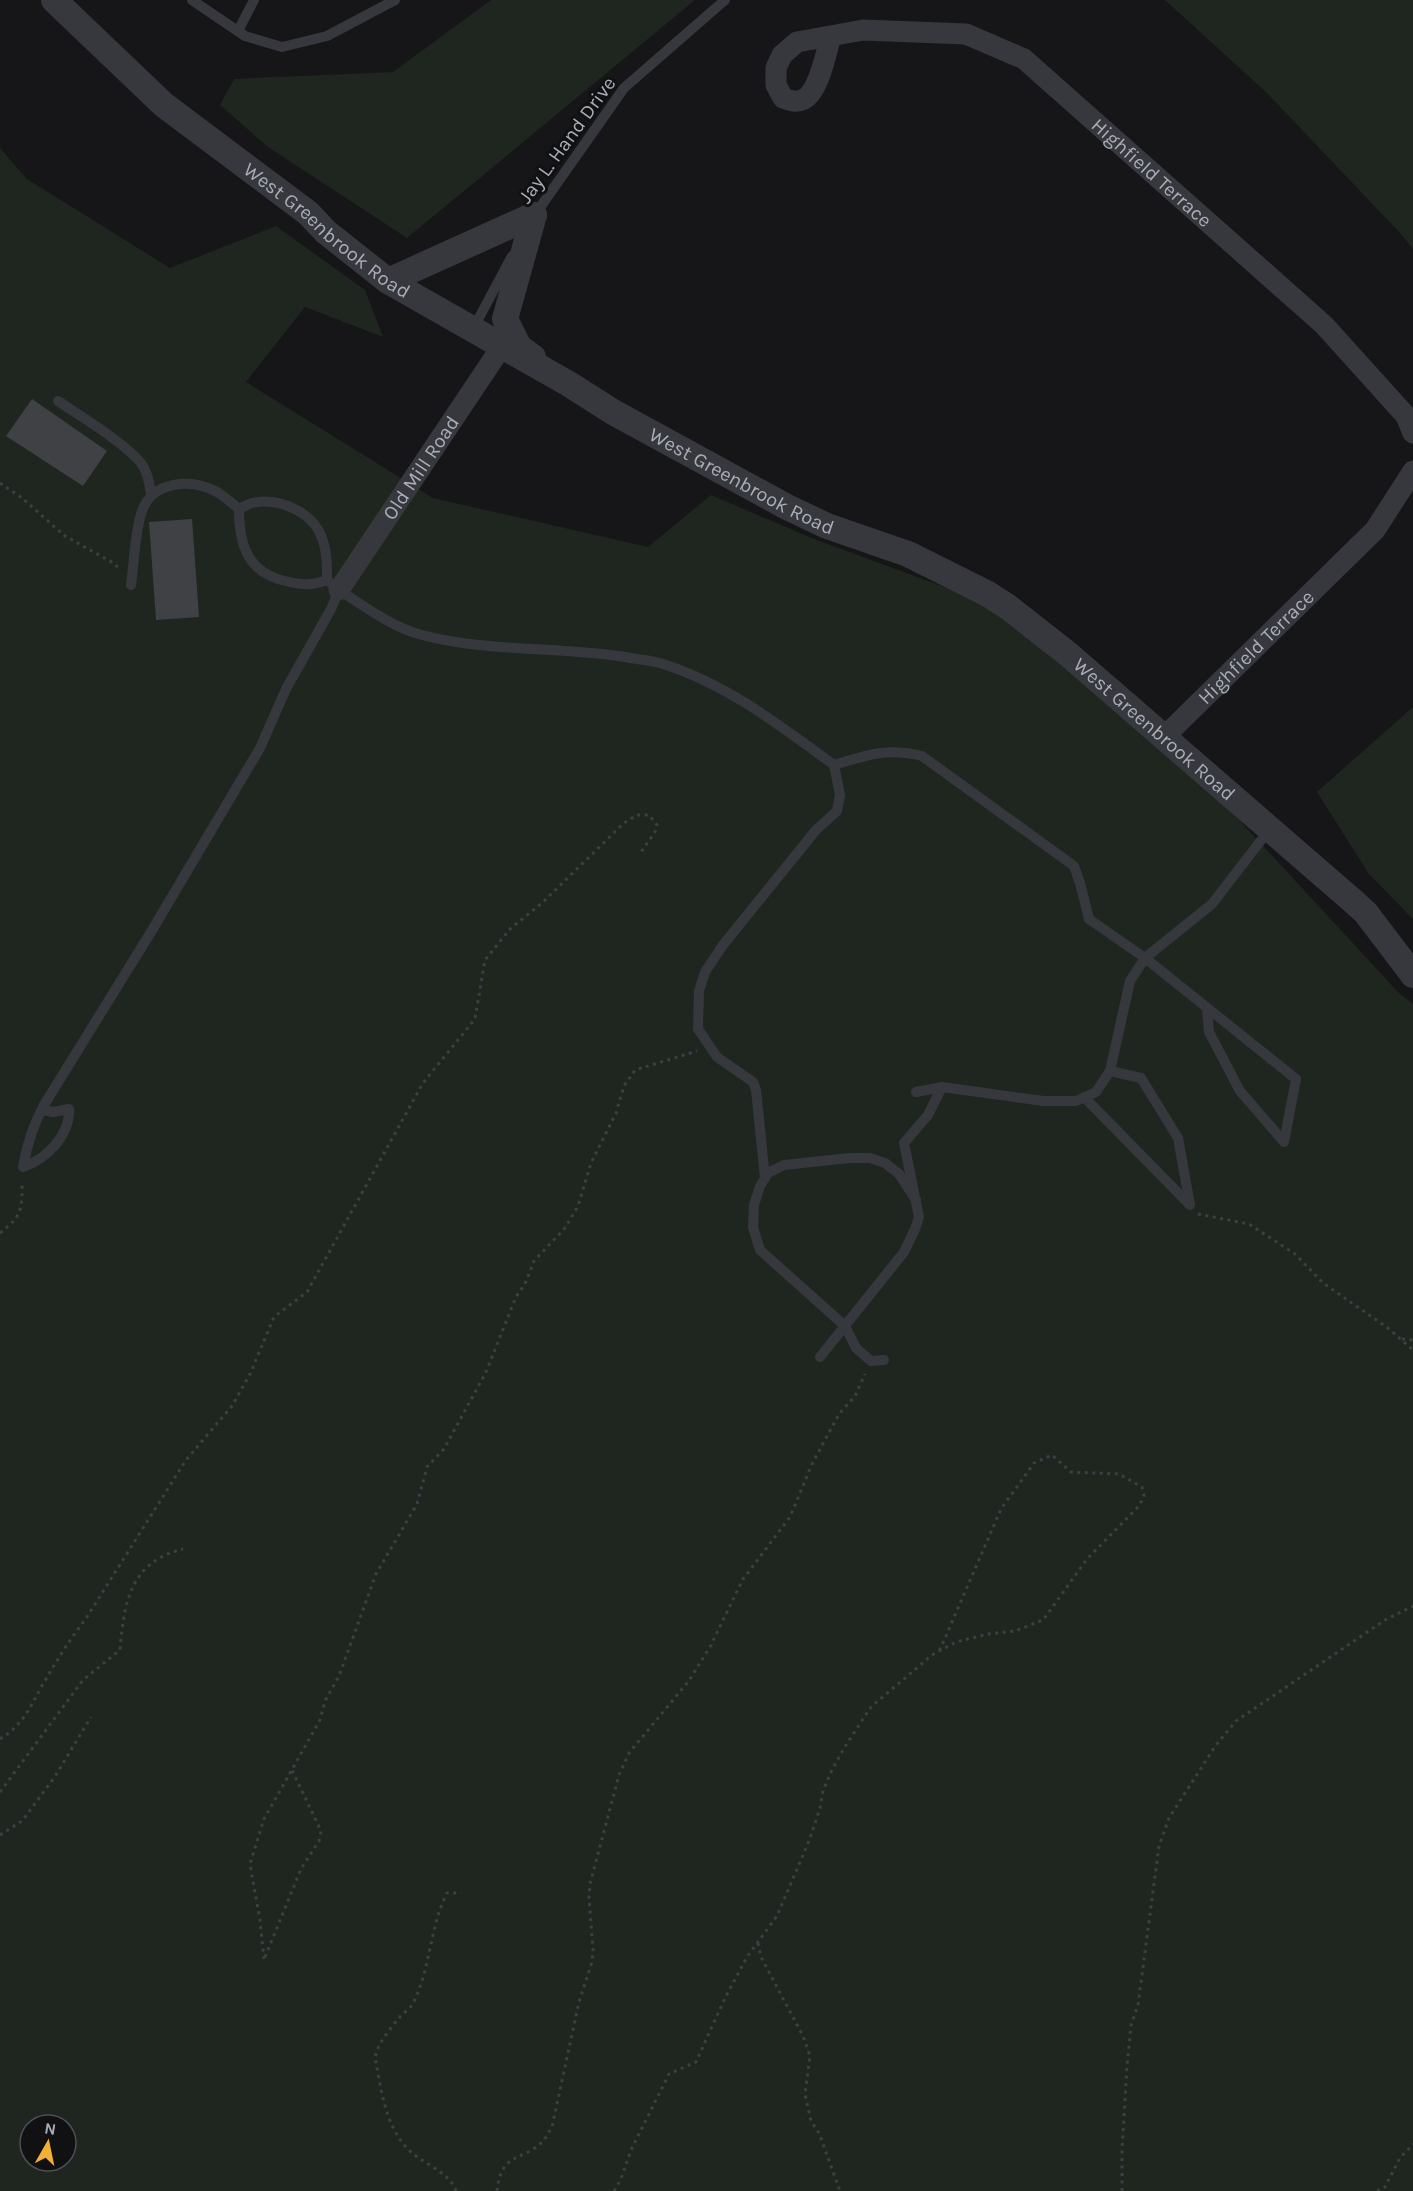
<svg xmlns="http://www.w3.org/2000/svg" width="1413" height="2191" font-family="Karla,sans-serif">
<rect width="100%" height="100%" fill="#161618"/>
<g fill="#1e261f" fill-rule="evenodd">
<polygon points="491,0 695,0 407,238 268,147 220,105 234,79 393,72"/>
<polygon points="1165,0 1413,0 1413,249 1401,234 1267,93"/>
<path d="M0,148l27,31 143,89 106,-42 89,64 18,47 -78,-30 -59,75 187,116 215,49 63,-52 103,44 185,68 209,179 190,206 15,12v1187h-1413zM30,2125h36v36h-36z"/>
<polygon points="1413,707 1413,919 1369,874 1317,792"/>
</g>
<g fill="#404145">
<polygon points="32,399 107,451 83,486 6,436"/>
<polygon points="192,519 199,617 156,620 149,522"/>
</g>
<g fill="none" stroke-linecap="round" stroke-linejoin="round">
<g stroke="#3d3f44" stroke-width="3" stroke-dasharray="3 4.5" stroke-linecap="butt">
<polyline points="0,483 22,498 65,536 115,564 119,569"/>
<polyline points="1198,1214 1249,1224 1295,1254 1323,1283 1388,1328 1413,1350"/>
<path d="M0,1233c23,-18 22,-24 22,-52"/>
<polyline points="1402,1339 1413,1340"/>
<path d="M0,1739c24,-15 30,-32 43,-55 13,-22 26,-44 42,-64l101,-160 46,-54 18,-32 24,-57 33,-25 116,-209 52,-64 10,-59 25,-31 32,-26 82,-80 13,-8h12l8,10 -2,7 -16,23"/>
<path d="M0,1792l83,-112 37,-30c4,-48 10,-88 63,-101"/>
<polyline points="0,1835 22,1821 54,1778 91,1717"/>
<polyline points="758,1943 761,1957 803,2036 810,2056 805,2094 811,2121 819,2133 840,2191"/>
<polyline points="265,1957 301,1869 319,1841 321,1831 292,1770"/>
<polyline points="264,1959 260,1920 250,1864 264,1819 320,1720 325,1701 339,1676 376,1574 417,1504 427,1467 444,1449 486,1372 516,1297 525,1284 534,1261 565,1228 578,1206 591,1163 616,1113 624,1086 635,1070 697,1051"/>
<path d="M456,2191c-7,-20 -34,-27 -48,-42 -23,-23 -27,-61 -33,-91 2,-14 15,-29 24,-40 4,-5 10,-8 13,-13 19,-35 17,-77 35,-112h14"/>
<path d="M497,2191c4,-41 26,-28 47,-51 3,-4 5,-9 8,-13l27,-125 13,-40 1,-12 -4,-52 1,-14 29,-109 10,-22 59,-71 22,-35 33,-68 47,-62 22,-53 27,-50 16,-18 10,-22"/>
<polyline points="614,2191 621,2179 631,2150 669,2074 696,2062 725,1998 747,1957 777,1916 809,1841 820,1808 823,1791 831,1772 844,1748 871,1707 932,1655 956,1642 988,1634 1015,1631 1043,1620 1087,1559 1139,1506 1144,1496 1142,1487 1119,1474 1071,1472 1052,1455 1034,1463 1001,1509 939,1652"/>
<polyline points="1122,2191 1122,2151 1127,2066 1131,2025 1138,2005 1159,1846 1169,1818 1216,1745 1236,1721 1385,1620 1413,1606"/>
<polyline points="1377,2191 1385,2187 1400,2158 1413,2144"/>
</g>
<g stroke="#37383d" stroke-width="10">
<polyline points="192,0 245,36 282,47 327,36 395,0"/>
<polyline points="238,31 254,0"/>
<polyline points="534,216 624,88 725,0"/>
<polyline points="473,329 512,256"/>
<path d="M58,401c22,15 67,42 83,62 7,9 8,20 10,30"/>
<path d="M239,509c4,-2 9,-5 13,-6 27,-6 61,9 70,35 5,13 5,28 5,42"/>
<path d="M131,585c3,-22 4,-55 11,-74 10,-30 49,-33 75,-19 8,5 15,11 22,17 0,35 8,63 46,72 17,4 26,5 42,-1l12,10"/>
<polyline points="916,1092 942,1087 1043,1101 1076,1101 1096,1092 1110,1071 1130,981 1145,958 1212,904 1269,830"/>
<polyline points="1084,1097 1190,1205 1178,1138 1141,1078 1110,1071"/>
<path d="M44,1105c-11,20 -17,39 -21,62 24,-8 47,-32 46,-58l-16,3 -9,-2v-5l107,-173 109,-184 26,-59 45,-80 8,-19c26,17 53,37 83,45 68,18 140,11 209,23 11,2 24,3 35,7 62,20 116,62 168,100"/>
<path d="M765,1178l-9,-88 -3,-8 -36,-25 -19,-28 1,-38 6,-19 18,-27 93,-115 21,-19 3,-16 -6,-30c33,-10 54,-18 88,-9l152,110 6,17 9,36 56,39 151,121 -12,63 -44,-51 -31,-59 -2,-23"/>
<polyline points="820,1357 904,1252 915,1229 919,1217 904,1143 928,1115 942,1087"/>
<polyline points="884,1360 871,1361 856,1348 845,1326 760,1250 753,1227 754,1205 760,1186 768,1173 784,1165 850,1158 870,1158 885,1163 899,1174 916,1200"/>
</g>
<g stroke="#37383d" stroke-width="21">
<path id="s1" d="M831,36c-5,16 -12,58 -29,64 -7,3 -13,0 -19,-2l-7,-13v-17l6,-13 15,-13 66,-12 103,4 58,25 300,266 82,91 7,17"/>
<path id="s2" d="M339,590l163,-244"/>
<path id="s3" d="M1163,738l212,-208 38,-59"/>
</g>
<g stroke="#37383d" stroke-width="26">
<path id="s4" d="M54,0l110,105 144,108 18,19 62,49 181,103 44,28 174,95 40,19 81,28 80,40 20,13 60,47 286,248 12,11 47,62"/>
<polyline points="388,281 534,215"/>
<polyline points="533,357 519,347 505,319 534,215"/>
</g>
</g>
<g text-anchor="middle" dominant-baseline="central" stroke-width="6" stroke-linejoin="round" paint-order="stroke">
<g font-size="20" fill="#a8adb8" stroke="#111113">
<text transform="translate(567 140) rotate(-54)">Jay L. Hand Drive</text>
<text stroke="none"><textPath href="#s1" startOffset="562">Highfield Terrace</textPath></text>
<text stroke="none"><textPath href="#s4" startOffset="358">West Greenbrook Road</textPath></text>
<text stroke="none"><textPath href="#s2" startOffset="147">Old Mill Road</textPath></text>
<text stroke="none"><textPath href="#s4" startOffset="844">West Greenbrook Road</textPath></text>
<text stroke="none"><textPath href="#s3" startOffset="130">Highfield Terrace</textPath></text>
<text stroke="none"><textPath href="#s4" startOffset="1330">West Greenbrook Road</textPath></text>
</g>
</g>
<g transform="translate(48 2143) rotate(9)"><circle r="28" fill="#111113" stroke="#4d4f55" stroke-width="1.5"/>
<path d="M0-4.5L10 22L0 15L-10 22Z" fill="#f2b134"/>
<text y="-9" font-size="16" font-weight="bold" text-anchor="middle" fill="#a8adb8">N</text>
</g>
</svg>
